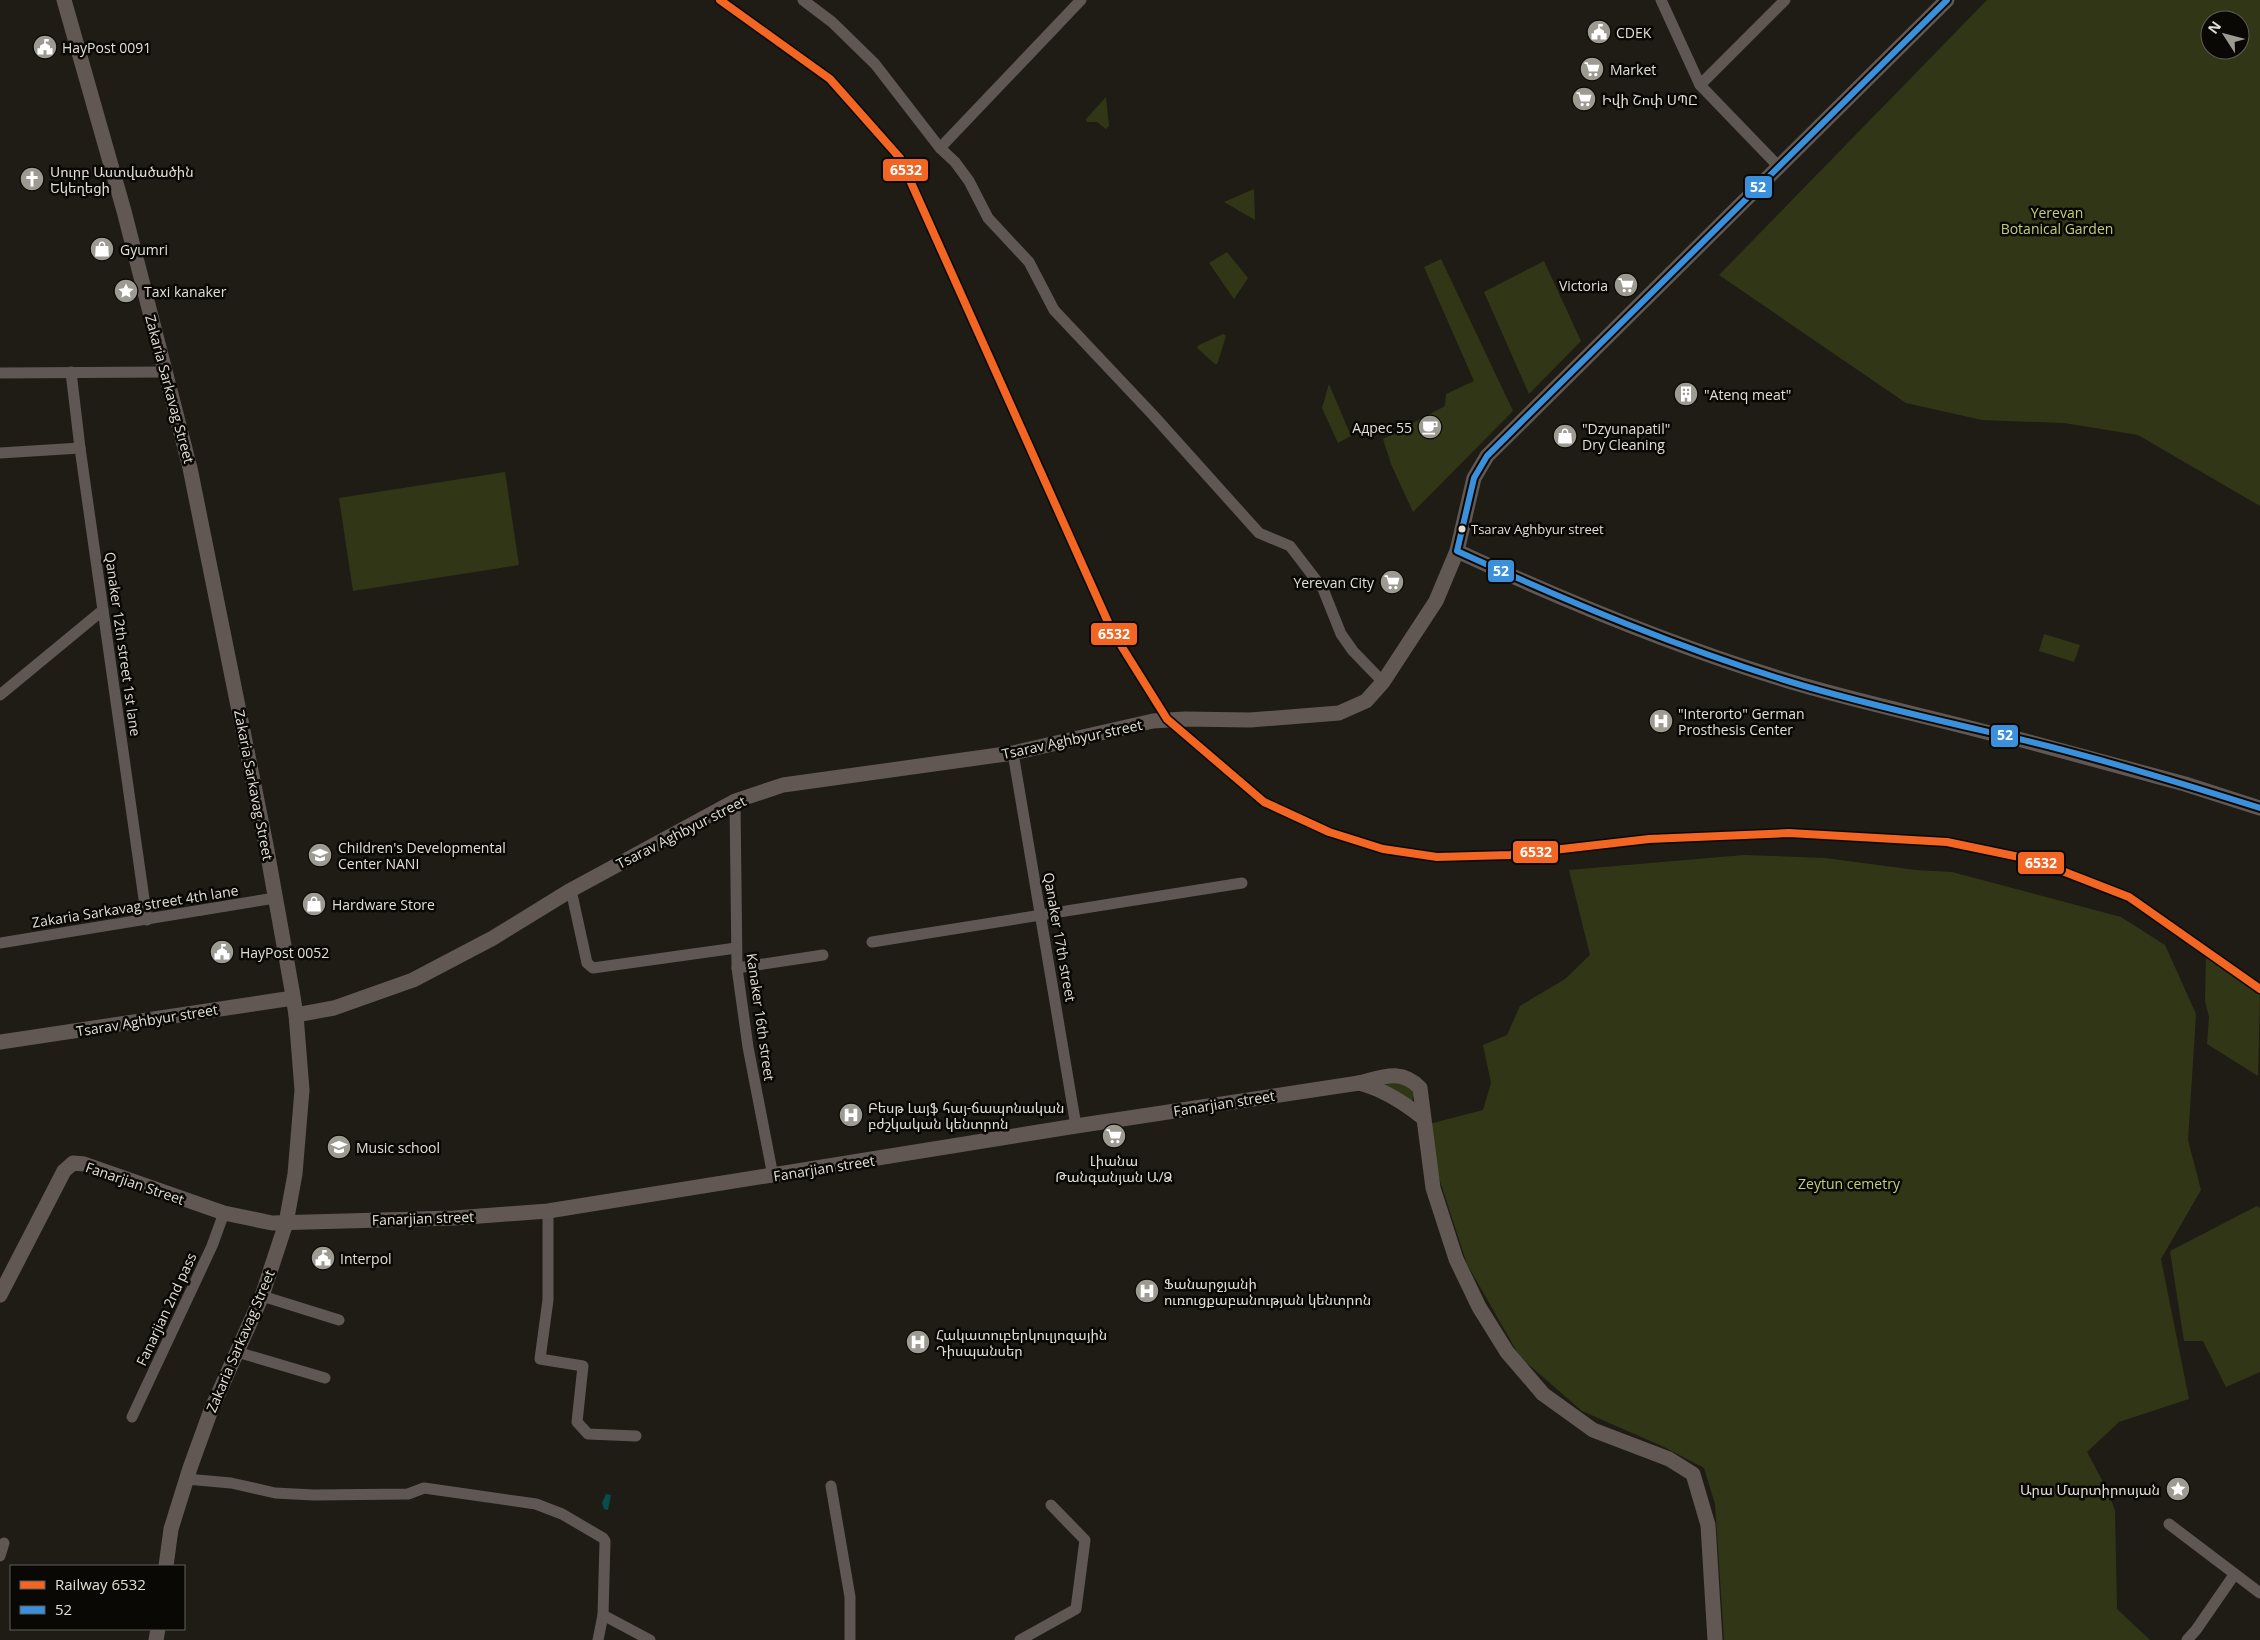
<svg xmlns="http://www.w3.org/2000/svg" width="2260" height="1640" font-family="'Open Sans','Noto Sans Armenian',sans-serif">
<rect width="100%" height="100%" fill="#1f1c15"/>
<g fill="#313716" fill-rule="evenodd">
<path d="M1987,0h273v506l-122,-71 -74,-12 -82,-3 -76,-17 -187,-128zM2210,20h30v30h-30z"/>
<polygon points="1106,97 1109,126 1106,129 1097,122 1087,122 1086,119"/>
<polygon points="1254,189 1255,220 1224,202"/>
<polygon points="1227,252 1248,278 1234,299 1209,263"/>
<polygon points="1441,259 1513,411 1413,512 1391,464 1383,439 1445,406 1446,394 1474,381 1424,267"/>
<polygon points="1544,261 1581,341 1529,394 1484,292"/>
<polygon points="1223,334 1226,336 1218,362 1216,365 1197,348 1199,345"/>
<polygon points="1329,384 1351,436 1338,443 1322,408"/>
<polygon points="505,472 519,565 353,591 339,498"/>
<polygon points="2044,634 2080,645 2074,662 2039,651"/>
<polygon points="1744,855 1825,858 1916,870 1952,872 2121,917 2165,945 2196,1014 2188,1140 2201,1190 2161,1259 2189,1399 2119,1422 2087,1452 2109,1493 2115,1511 2117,1609 2150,1640 1724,1640 1715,1504 1704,1468 1664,1447 1582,1411 1520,1357 1467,1264 1439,1178 1429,1124 1483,1110 1491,1083 1483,1045 1507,1035 1520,1006 1565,979 1590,955 1569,870"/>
<polygon points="2206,955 2260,993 2258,1076 2207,1044 2209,1017 2205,1001"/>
<polygon points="1397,1080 1412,1089 1414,1095 1412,1101 1382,1086 1383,1081"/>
<polygon points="2257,1206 2260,1208 2260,1372 2226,1387 2203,1341 2184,1341 2170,1251"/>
</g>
<polygon fill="#064d4e" points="606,1494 611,1495 608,1510 604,1509 602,1503"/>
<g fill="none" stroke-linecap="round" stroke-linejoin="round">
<g stroke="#5f5753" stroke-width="11">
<polyline points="803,0 832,22 875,64 940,148 955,162 969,181 988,218 1029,262 1054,310 1153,415 1259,533 1290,546 1323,589 1341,634 1353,651 1383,682"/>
<polyline points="1661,0 1700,85"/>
<polyline points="940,148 1081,0"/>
<polyline points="1779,167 1700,85 1785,0"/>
<polyline points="71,372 80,448 147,920"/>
<polyline points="0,373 165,372"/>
<polyline points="0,453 80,448"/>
<polyline points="0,695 103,610"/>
<polyline points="1013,753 1076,1126"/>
<polyline points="735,801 737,968 748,1047 773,1176"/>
<polyline points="571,890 587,963 593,968 736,948"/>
<polyline points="872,942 1242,883"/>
<polyline points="0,943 275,898"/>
<polyline points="737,968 823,955"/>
<polyline points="548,1211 548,1300 540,1359 583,1366 577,1422 588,1434 636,1436"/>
<polyline points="262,1296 339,1320"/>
<polyline points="237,1352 325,1378"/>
<polyline points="132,1417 212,1246 224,1213"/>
<polyline points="186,1479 231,1483 275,1493 314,1495 408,1494 424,1488 536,1504 562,1514 603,1538 605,1541 603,1615 598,1640"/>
<polyline points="831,1486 850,1597 850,1640"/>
<polyline points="2169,1524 2260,1593"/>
<polyline points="0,1556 4,1543"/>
<polyline points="603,1615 650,1640"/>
<polyline points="1020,1640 1076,1609 1085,1540 1051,1505"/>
<polyline points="2187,1640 2196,1630 2234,1575"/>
</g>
<g stroke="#615854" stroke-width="15">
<polyline points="64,0 124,211 190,468 266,845 292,990 296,1015 302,1090 295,1174 286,1223 262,1296 211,1410 190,1468 171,1529 166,1566"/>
<path d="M1457,551c110,51 228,100 345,134 66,19 133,33 199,51l17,3 167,45 75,24"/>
<polyline points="296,1015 334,1008 413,980 493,938 571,890 735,801 783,785 1013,753 1153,721 1185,719 1250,720 1339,713 1366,701 1383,682 1436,601 1457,551 1474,478 1487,456 1947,0"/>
<polyline points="0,1042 293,998"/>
<path d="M1359,1083c24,6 44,19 63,34"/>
<path d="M0,1295l64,-124 9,-8 11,1 140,49 48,10 182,-5 94,-7 528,-85 283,-43c24,-6 42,-15 61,5l13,100 23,71 23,48 28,45 36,42 50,36 76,29 24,15 15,51 7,115"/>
<polyline points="156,1640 158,1629"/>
</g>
<g stroke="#0a0804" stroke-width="10">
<path id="bus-1" d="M1947,0l-460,456 -13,22 -17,73c112,51 226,99 344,134 72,21 145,37 218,54 81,19 162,44 241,69"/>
</g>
<use href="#bus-1" stroke="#3a90db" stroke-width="6"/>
<g stroke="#0a0804" stroke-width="11">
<polyline id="rail-1" points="720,0 830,79 900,158 1112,631 1167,719 1264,802 1329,832 1383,849 1437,857 1510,855 1649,839 1789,833 1947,842 2034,860 2129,897 2260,989"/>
</g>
<use href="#rail-1" stroke="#f26522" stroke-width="8"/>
</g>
<defs>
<g id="civic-disc" transform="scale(1.25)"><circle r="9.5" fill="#9d9a92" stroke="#0a0804"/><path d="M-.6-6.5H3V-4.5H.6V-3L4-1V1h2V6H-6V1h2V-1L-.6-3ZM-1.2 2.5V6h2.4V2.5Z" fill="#fff"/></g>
<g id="supermarket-disc" transform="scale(1.25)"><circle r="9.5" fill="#9d9a92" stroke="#0a0804"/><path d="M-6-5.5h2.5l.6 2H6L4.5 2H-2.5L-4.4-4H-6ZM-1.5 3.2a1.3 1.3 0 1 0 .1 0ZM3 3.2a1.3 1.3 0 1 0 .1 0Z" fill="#fff"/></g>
<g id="church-disc" transform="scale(1.25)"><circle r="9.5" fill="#9d9a92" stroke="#0a0804"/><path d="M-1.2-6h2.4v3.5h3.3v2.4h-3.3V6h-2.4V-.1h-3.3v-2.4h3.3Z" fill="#fff"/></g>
<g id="shop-disc" transform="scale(1.25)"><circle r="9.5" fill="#9d9a92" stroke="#0a0804"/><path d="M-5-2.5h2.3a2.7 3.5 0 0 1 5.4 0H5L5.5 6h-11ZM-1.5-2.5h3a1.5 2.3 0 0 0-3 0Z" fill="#fff"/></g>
<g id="sight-disc" transform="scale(1.25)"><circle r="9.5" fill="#9d9a92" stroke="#0a0804"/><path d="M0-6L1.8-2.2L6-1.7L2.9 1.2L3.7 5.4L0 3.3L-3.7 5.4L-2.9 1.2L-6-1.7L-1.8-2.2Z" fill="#fff"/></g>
<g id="building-disc" transform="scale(1.25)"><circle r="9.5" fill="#9d9a92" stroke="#0a0804"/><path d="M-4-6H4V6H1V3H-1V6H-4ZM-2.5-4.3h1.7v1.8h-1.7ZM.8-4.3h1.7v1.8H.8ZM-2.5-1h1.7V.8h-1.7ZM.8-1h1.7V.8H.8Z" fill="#fff"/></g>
<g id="cafe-disc" transform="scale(1.25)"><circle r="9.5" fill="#9d9a92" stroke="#0a0804"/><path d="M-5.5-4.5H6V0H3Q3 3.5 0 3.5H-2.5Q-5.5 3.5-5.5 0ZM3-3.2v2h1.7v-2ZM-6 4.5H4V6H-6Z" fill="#fff"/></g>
<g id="hospital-disc" transform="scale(1.25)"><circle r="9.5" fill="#9d9a92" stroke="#0a0804"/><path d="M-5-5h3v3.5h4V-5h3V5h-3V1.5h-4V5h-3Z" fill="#fff"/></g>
<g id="school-disc" transform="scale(1.25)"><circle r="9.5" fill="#9d9a92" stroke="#0a0804"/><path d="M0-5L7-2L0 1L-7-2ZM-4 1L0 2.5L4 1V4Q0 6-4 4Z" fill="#fff"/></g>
</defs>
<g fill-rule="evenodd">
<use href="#civic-disc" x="1599" y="32"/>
<use href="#civic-disc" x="45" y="47"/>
<use href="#supermarket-disc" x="1592" y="69"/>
<use href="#supermarket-disc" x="1584" y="99"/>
<use href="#church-disc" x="32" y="179"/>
<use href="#shop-disc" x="102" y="249"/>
<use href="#supermarket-disc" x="1626" y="285"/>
<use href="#sight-disc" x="126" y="291"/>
<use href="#building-disc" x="1686" y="394"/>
<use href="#cafe-disc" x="1430" y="427"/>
<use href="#shop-disc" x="1565" y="436"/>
<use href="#supermarket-disc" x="1392" y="582"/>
<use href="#hospital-disc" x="1661" y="721"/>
<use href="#school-disc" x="320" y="855"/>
<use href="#shop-disc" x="314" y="904"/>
<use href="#civic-disc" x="222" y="952"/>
<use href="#hospital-disc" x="851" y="1115"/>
<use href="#supermarket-disc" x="1114" y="1136"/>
<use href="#school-disc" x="339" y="1147"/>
<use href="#civic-disc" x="323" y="1258"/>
<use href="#hospital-disc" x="1147" y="1291"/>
<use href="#hospital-disc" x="918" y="1342"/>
<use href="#sight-disc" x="2178" y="1489"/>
</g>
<circle fill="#e1ded5" stroke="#0a0804" stroke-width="2" cx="1462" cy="529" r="4.5"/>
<g text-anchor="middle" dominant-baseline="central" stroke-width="5" stroke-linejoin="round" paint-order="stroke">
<g font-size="13" fill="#e1ded5" stroke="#0a0804" text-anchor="start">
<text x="1471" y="529">Tsarav Aghbyur street</text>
</g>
<g font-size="14" fill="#e1ded5" stroke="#0a0804" text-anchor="start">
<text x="1616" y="32">CDEK</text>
<text x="62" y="47">HayPost 0091</text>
<text x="1610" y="69">Market</text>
<text x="1602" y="99">Իվի Շոփ ՍՊԸ</text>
<text x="50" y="171">Սուրբ Աստվածածին<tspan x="50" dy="16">Եկեղեցի</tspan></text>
<text x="120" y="249">Gyumri</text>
<text x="1608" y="285" text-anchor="end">Victoria</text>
<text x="144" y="291">Taxi kanaker</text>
<text x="1704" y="394">"Atenq meat"</text>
<text x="1412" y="427" text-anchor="end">Адрес 55</text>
<text x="1582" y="428">"Dzyunapatil"<tspan x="1582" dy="16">Dry Cleaning</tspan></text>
<text x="1374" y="582" text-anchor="end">Yerevan City</text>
<text x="1678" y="713">"Interorto" German<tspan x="1678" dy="16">Prosthesis Center</tspan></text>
<text x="338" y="847">Children's Developmental<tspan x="338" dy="16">Center NANI</tspan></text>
<text x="332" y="904">Hardware Store</text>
<text x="240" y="952">HayPost 0052</text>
<text x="868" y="1107">Բեսթ Լայֆ հայ-ճապոնական<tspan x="868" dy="16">բժշկական կենտրոն</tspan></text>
<text x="356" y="1147">Music school</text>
<text x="1114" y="1160" text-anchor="middle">Լիանա<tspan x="1114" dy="16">Թանգանյան Ա/Ձ</tspan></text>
<text x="340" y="1258">Interpol</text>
<text x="1164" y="1283">Ֆանարջյանի<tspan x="1164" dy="16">ուռուցքաբանության կենտրոն</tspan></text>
<text x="936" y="1334">Հակատուբերկուլյոզային<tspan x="936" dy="16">Դիսպանսեր</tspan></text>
<text x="2160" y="1489" text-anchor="end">Արա Մարտիրոսյան</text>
</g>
<g font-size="14" fill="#bfd078" stroke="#0a0804">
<text x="2057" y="212">Yerevan<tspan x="2057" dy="16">Botanical Garden</tspan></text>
<text x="1849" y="1183">Zeytun cemetry</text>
</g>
<g font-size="14" fill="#e1ded5" stroke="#0a0804">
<text transform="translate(170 389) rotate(75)">Zakaria Sarkavag Street</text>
<text transform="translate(123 644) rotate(82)">Qanaker 12th street 1st lane</text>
<text transform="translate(1072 739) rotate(-12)">Tsarav Aghbyur street</text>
<text transform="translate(254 785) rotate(79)">Zakaria Sarkavag Street</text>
<text transform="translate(681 832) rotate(-27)">Tsarav Aghbyur street</text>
<text transform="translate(135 906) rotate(-9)">Zakaria Sarkavag street 4th lane</text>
<text transform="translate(1060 937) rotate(80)">Qanaker 17th street</text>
<text transform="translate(761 1017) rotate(82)">Kanaker 16th street</text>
<text transform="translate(147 1020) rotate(-9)">Tsarav Aghbyur street</text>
<text transform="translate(1224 1103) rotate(-9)">Fanarjian street</text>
<text transform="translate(824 1168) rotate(-9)">Fanarjian street</text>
<text transform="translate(135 1183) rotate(19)">Fanarjian Street</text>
<text transform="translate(423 1218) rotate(-2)">Fanarjian street</text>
<text transform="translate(166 1309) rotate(-65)">Fanarjian 2nd pass</text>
<text transform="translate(240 1341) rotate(-67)">Zakaria Sarkavag Street</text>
</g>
</g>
<g stroke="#0a0804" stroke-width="2">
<rect x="882" y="158" width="47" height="24" rx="5" fill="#f26522"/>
<rect x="1744" y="175" width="29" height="24" rx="5" fill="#3a90db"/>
<rect x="1487" y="559" width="28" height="24" rx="5" fill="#3a90db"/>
<rect x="1090" y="622" width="48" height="24" rx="5" fill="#f26522"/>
<rect x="1990" y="724" width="29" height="24" rx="5" fill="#3a90db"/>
<rect x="1512" y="840" width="47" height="24" rx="5" fill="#f26522"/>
<rect x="2017" y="851" width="48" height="24" rx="5" fill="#f26522"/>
</g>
<g font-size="14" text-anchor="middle" font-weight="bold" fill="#fff">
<text x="906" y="175">6532</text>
<text x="1758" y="192">52</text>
<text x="1501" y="576">52</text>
<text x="1114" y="639">6532</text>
<text x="2005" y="740">52</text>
<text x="1536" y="857">6532</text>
<text x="2041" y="868">6532</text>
</g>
<rect x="10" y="1565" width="175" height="65" fill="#0a0804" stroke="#605e58"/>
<rect x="20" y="1581" width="25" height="8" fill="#f26522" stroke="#605e58"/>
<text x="55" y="1590" font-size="15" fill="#e1ded5">Railway 6532</text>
<rect x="20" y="1606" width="25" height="8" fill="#3a90db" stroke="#605e58"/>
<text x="55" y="1615" font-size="15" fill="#e1ded5">52</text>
<g transform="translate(2225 35) rotate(306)"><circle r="24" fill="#0a0804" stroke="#605e58"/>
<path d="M0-4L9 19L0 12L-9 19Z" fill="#9d9a92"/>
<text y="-8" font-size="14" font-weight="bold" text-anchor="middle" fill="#e1ded5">N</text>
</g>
</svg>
